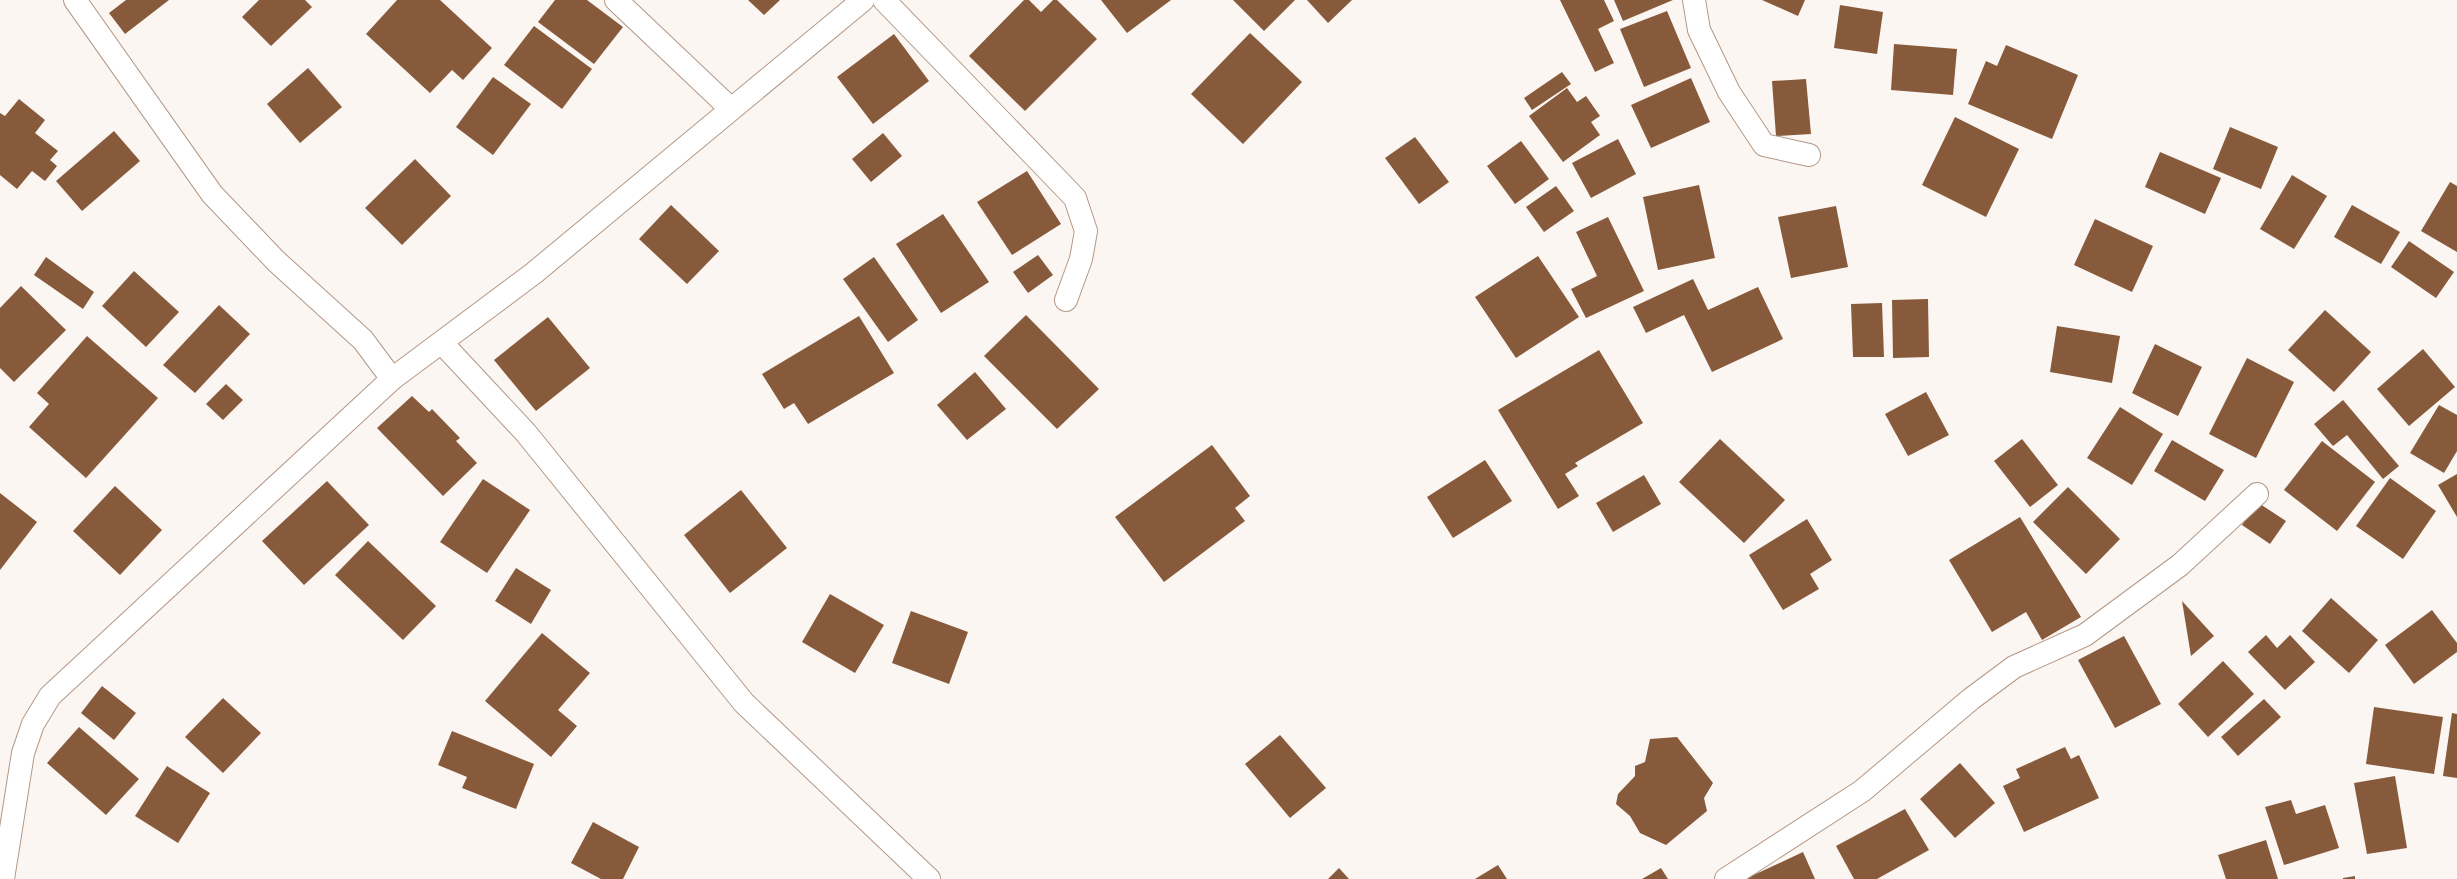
<svg xmlns="http://www.w3.org/2000/svg" width="2457" height="879" font-family="Overpass,sans-serif">
<rect width="100%" height="100%" fill="#fcf6f2"/>
<g fill="#875a3c">
<polygon points="126,0 169,0 125,34 109,13"/>
<polygon points="259,0 305,0 312,7 271,46 242,17"/>
<polygon points="397,0 440,0 492,48 463,80 452,70 430,93 366,34"/>
<polygon points="555,0 587,0 623,27 594,64 538,22"/>
<polygon points="748,0 780,0 764,15"/>
<polygon points="1024,0 1029,0 1041,12 1053,0 1057,0 1097,39 1025,111 969,56"/>
<polygon points="1101,0 1171,0 1127,33"/>
<polygon points="1233,0 1295,0 1264,31"/>
<polygon points="1307,0 1352,0 1328,23"/>
<polygon points="1560,0 1604,0 1614,21 1598,29 1614,63 1595,72"/>
<polygon points="1614,0 1673,0 1623,21"/>
<polygon points="1762,0 1805,0 1798,16"/>
<polygon points="1840,5 1883,12 1877,54 1834,48"/>
<polygon points="1667,11 1691,68 1644,87 1620,29"/>
<polygon points="534,26 592,69 562,109 504,65"/>
<polygon points="1250,33 1302,82 1243,144 1191,94"/>
<polygon points="894,34 929,81 873,124 837,77"/>
<polygon points="1894,44 1957,49 1953,95 1891,90"/>
<polygon points="2006,45 2078,75 2052,139 1968,104 1986,61 1997,66"/>
<polygon points="308,68 342,107 300,143 267,104"/>
<polygon points="1562,72 1571,84 1532,110 1524,98"/>
<polygon points="493,77 531,104 493,155 456,127"/>
<polygon points="1691,78 1710,122 1651,148 1631,105"/>
<polygon points="1806,79 1811,134 1776,136 1772,81"/>
<polygon points="1567,88 1577,102 1586,96 1600,116 1591,122 1600,135 1563,162 1529,116"/>
<polygon points="19,99 45,120 35,133 58,151 50,160 57,166 45,181 32,171 17,189 0,175 0,113 5,116"/>
<polygon points="1955,117 2019,149 1986,217 1922,185"/>
<polygon points="2230,127 2278,147 2261,189 2213,169"/>
<polygon points="114,131 140,161 82,211 56,181"/>
<polygon points="883,133 902,156 871,182 852,159"/>
<polygon points="1415,137 1449,182 1419,204 1385,158"/>
<polygon points="1618,139 1636,174 1591,198 1572,163"/>
<polygon points="1521,141 1549,179 1515,204 1487,166"/>
<polygon points="2160,152 2221,178 2205,214 2145,187"/>
<polygon points="415,159 451,196 402,245 365,208"/>
<polygon points="1027,171 1061,224 1012,255 977,202"/>
<polygon points="2292,175 2327,196 2294,249 2260,229"/>
<polygon points="2450,182 2457,186 2457,252 2421,231"/>
<polygon points="1699,185 1715,258 1658,270 1643,197"/>
<polygon points="1556,186 1574,211 1544,232 1526,207"/>
<polygon points="671,205 719,251 687,284 639,239"/>
<polygon points="2352,205 2400,232 2381,264 2334,237"/>
<polygon points="1836,206 1848,267 1791,278 1778,217"/>
<polygon points="943,214 989,282 941,313 896,244"/>
<polygon points="1608,217 1644,291 1586,318 1571,289 1597,276 1576,232"/>
<polygon points="2095,219 2153,246 2132,292 2074,265"/>
<polygon points="2409,241 2454,272 2436,298 2391,267"/>
<polygon points="1038,255 1053,275 1028,293 1013,272"/>
<polygon points="1538,256 1579,317 1516,358 1475,297"/>
<polygon points="46,257 94,292 83,309 34,275"/>
<polygon points="874,257 918,320 888,342 843,279"/>
<polygon points="134,271 179,312 146,347 102,306"/>
<polygon points="1693,279 1708,310 1758,287 1783,339 1712,372 1684,315 1646,333 1633,307"/>
<polygon points="21,286 66,330 14,382 0,368 0,308"/>
<polygon points="1928,299 1929,357 1893,358 1892,300"/>
<polygon points="1882,303 1884,357 1853,357 1851,304"/>
<polygon points="219,305 250,334 195,393 163,365"/>
<polygon points="2325,310 2371,352 2334,392 2288,350"/>
<polygon points="1026,315 1099,389 1057,429 984,356"/>
<polygon points="859,316 894,373 808,424 794,403 784,409 762,374"/>
<polygon points="548,317 590,368 536,411 494,360"/>
<polygon points="2057,326 2120,336 2112,383 2050,372"/>
<polygon points="87,336 158,398 86,478 29,427 49,404 37,393"/>
<polygon points="2155,344 2202,367 2178,416 2132,393"/>
<polygon points="2423,349 2455,387 2409,426 2377,389"/>
<polygon points="1599,350 1643,423 1575,463 1578,466 1565,474 1579,496 1558,509 1498,410"/>
<polygon points="2247,358 2294,382 2256,458 2209,434"/>
<polygon points="975,372 1006,409 967,440 937,405"/>
<polygon points="226,384 243,400 223,420 206,404"/>
<polygon points="1926,392 1949,435 1908,456 1885,414"/>
<polygon points="412,396 429,412 432,409 460,438 456,441 477,463 443,496 377,428"/>
<polygon points="2343,400 2399,466 2383,479 2347,435 2333,446 2314,424"/>
<polygon points="2439,405 2457,415 2457,451 2444,473 2410,453"/>
<polygon points="2120,407 2163,434 2132,485 2087,458"/>
<polygon points="1720,439 1785,500 1744,543 1679,482"/>
<polygon points="2022,439 2058,485 2030,507 1994,461"/>
<polygon points="2172,440 2224,470 2205,501 2154,471"/>
<polygon points="2322,441 2375,482 2337,531 2284,490"/>
<polygon points="1212,445 1250,496 1235,508 1245,521 1164,582 1115,517"/>
<polygon points="1485,460 1512,501 1453,538 1427,497"/>
<polygon points="2457,474 2457,517 2438,485"/>
<polygon points="1644,475 1661,504 1613,532 1596,503"/>
<polygon points="2390,478 2436,511 2403,559 2356,526"/>
<polygon points="483,479 530,510 487,573 440,542"/>
<polygon points="327,481 369,525 304,585 262,541"/>
<polygon points="115,486 162,530 120,575 73,531"/>
<polygon points="2068,487 2120,539 2086,574 2033,522"/>
<polygon points="741,490 787,548 730,593 684,535"/>
<polygon points="0,493 37,522 0,570"/>
<polygon points="2257,502 2286,521 2270,544 2242,525"/>
<polygon points="2020,517 2081,617 2042,640 2026,612 1992,632 1949,560"/>
<polygon points="1807,519 1832,560 1810,574 1819,589 1783,610 1749,555"/>
<polygon points="368,541 436,606 403,640 335,575"/>
<polygon points="516,568 551,590 531,624 495,601"/>
<polygon points="830,594 884,625 855,673 802,642"/>
<polygon points="2331,598 2378,640 2349,673 2302,631"/>
<polygon points="2182,601 2214,636 2191,656"/>
<polygon points="2432,610 2457,643 2457,652 2414,684 2385,645"/>
<polygon points="911,611 968,632 949,684 892,663"/>
<polygon points="542,633 590,673 558,710 577,726 551,757 485,701"/>
<polygon points="2266,635 2277,648 2290,635 2315,662 2285,690 2248,652"/>
<polygon points="2124,636 2161,704 2115,728 2078,660"/>
<polygon points="2223,661 2254,694 2208,737 2178,704"/>
<polygon points="102,686 136,713 114,740 81,713"/>
<polygon points="223,698 261,733 223,773 185,737"/>
<polygon points="2264,699 2281,717 2238,756 2221,737"/>
<polygon points="2374,707 2443,717 2434,774 2366,764"/>
<polygon points="2452,713 2457,714 2457,778 2443,776"/>
<polygon points="79,727 139,779 106,815 47,763"/>
<polygon points="452,731 534,764 516,809 462,788 467,777 438,765"/>
<polygon points="1280,735 1326,788 1290,818 1245,764"/>
<polygon points="1677,737 1713,783 1704,798 1707,811 1666,845 1640,833 1630,816 1616,804 1618,794 1635,776 1635,766 1645,762 1650,739"/>
<polygon points="2065,747 2071,759 2079,755 2099,798 2024,832 2003,786 2020,778 2016,769"/>
<polygon points="1960,763 1995,803 1955,838 1920,799"/>
<polygon points="167,766 210,793 178,843 135,816"/>
<polygon points="2395,776 2407,848 2367,854 2354,783"/>
<polygon points="2291,800 2296,814 2325,805 2339,848 2284,865 2265,807"/>
<polygon points="1905,809 1929,850 1877,879 1854,879 1836,846"/>
<polygon points="593,822 639,847 623,879 601,879 571,863"/>
<polygon points="2266,840 2278,879 2226,879 2218,855"/>
<polygon points="1803,852 1815,879 1745,879"/>
<polygon points="1498,865 1507,879 1475,879"/>
<polygon points="1339,868 1349,879 1328,879"/>
<polygon points="1661,868 1668,879 1642,879"/>
<polygon points="2355,876 2355,879 2343,879 2343,878"/>
</g>
<g fill="none" stroke-linecap="round" stroke-linejoin="round">
<g stroke="#b49886" stroke-width="24">
<g id="street">
<polyline points="75,0 212,194 276,261 363,340 392,379"/>
<polyline points="616,0 731,109"/>
<polyline points="884,0 1075,198 1086,231 1081,259 1066,300"/>
<polyline points="1694,0 1699,30 1729,92 1764,145 1809,155"/>
<polyline points="442,343 526,433 744,703 929,879"/>
<polyline points="3,879 23,753 33,724 50,696 392,379 534,273 863,0"/>
<polyline points="1726,879 1862,791 1971,699 2014,667 2085,635 2180,565 2257,494"/>
</g>
</g>
<use href="#street" stroke="#fff" stroke-width="22"/>
</g>
</svg>
